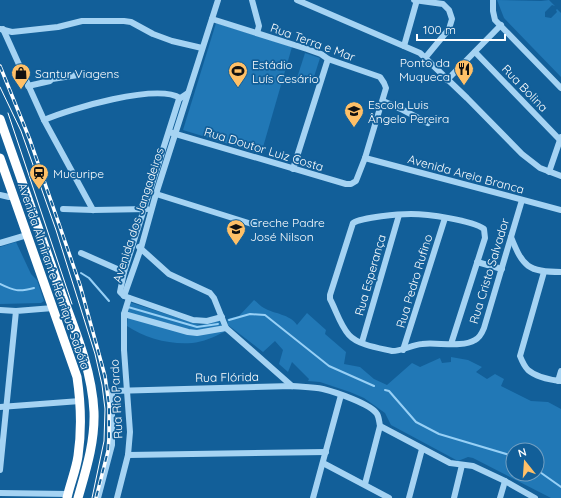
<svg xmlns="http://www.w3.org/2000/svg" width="561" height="498" font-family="Quicksand,sans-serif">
<rect width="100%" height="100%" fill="#125f99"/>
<g fill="#2178b6" fill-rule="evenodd">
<polygon points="497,0 541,1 549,0 555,6 552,5 545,12 545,17 551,18 557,12 556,10 557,9 561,13 561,77 504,18"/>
<polygon points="216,23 292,47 261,154 183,130"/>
<polygon points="305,53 320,58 312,83 297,78"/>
<polygon points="16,242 31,274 37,280 44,301 41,303 0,304 0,247"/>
<path d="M254,300c3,2 6,6 10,8 10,6 26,6 33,17l10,-12 19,17 -1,4 21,18 -2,12 16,3 14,12 13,6 25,-22 8,4 20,-9 2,5 9,-1v-5l17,3 14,7 -6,5 11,7 8,-5 9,5 -3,7 30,15 17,1 13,7v89h-10l-78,-40 -5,-1 -10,4 -67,-36 -6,-12 -21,-15 -14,-6 -30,-10 -12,-1 1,-2 -17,-17 -4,10 -9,-8 4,-14 -8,-9 -12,11 -35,-27 -1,-6 12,-3zM513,450h24v24h-24z"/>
<path d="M129,302l71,23 10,-2 9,-3 5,12c-10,5 -21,10 -32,11 -22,2 -47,-5 -65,-17z"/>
</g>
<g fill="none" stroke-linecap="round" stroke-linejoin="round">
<g stroke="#97d0f6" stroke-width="2">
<polyline points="81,273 89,278 109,301"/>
<path d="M0,284c14,7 19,8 34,4"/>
<polyline points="128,307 197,327 218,324"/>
<polyline points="229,320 250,314 265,315 329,366 374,386"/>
<polyline points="385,390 389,391 416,422 439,434 513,456"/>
<polyline points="537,470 561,487"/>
</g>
<g stroke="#a5d3f3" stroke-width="6">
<polyline points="252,0 259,26 257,33"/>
<polyline points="297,0 420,53 467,98 522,154 540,168 561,176"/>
<polyline points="414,0 443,4 449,10 452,19 449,29 425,58"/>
<polyline points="493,0 493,11 495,20 561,88"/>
<polyline points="0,29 12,32 58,27 82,21 124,21 131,22 153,34 172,41 202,48"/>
<polyline points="3,29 44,120 93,210"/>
<polyline points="404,46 417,0"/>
<polyline points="475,52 560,140"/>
<polyline points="447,80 501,25"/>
<polyline points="28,86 50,81 52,79 78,75"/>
<polyline points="188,93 179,99 124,272 120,292 124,296 193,320 207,321 222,317"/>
<polyline points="383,101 403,110 428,123"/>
<path d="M44,120c25,-11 113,-37 136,-22"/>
<polyline points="169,132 346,184 351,184 356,181 365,158 386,88 384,83 380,77 328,59 321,54 307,49 212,19"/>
<polyline points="365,158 561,210"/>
<polyline points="293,169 328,59"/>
<polyline points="549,172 561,137"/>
<polyline points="153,193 255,225"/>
<polyline points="0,195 9,197 13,195"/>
<polyline points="63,209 93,210 147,209"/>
<path d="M511,237c12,30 17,35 50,35"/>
<polyline points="0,243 27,235"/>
<polyline points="139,247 169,274 210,293 214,298 226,328 292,386"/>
<polyline points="81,253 124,272"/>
<polyline points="477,262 502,269"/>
<path d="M544,272l-24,84c2,5 4,10 8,14 8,7 23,10 33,11"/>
<polyline points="124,296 141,248 156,194 218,0"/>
<polyline points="0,310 16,311"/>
<polyline points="124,314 188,332 197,333 226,328"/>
<polyline points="362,342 399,215"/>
<path d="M451,344l34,-106 -1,-9c-12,-9 -57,-15 -73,-15 -12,0 -48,3 -58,9l-23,72v4c6,11 10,26 19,36 9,10 30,13 43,16 11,0 19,-6 30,-7 15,-2 40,4 53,-4 4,-2 7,-7 9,-12l38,-128"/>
<polyline points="403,350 445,218"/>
<polyline points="558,381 561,371"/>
<polyline points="0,407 80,401"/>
<polyline points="128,455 326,452"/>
<polyline points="323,463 389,498"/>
<polyline points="0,470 16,311 53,308"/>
<polyline points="365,484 380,426"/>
<polyline points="0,493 68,494"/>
<path d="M98,498l14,-53v-54l180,-5c10,1 21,1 31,3 12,3 48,15 54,25 2,3 2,7 3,12l70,37 23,3 32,15 30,17"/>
<polyline points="117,498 128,455 130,432 124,350 124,314 129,298"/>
<polyline points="313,498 341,395"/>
<polyline points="409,498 422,449"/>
<polyline points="454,498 462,465"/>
<polyline points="500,498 505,481"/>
</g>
<g stroke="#fff" stroke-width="9">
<path d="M0,119c19,55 39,110 58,165 15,41 34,84 36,128 1,30 -8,58 -16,86"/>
<path d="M0,158l77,219c4,27 5,52 1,79 -2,14 -8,28 -11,42"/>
</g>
<g stroke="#fff" stroke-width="1">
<polyline points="0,87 21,131 56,230 95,354 102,385 105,409 104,441 92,498"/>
<polyline points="8,113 72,304"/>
</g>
<g stroke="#fff" stroke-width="3.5">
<polyline id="rail" points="0,66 30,140 80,285 105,376 109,405 109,437 108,451 96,498"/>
</g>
<use href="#rail" stroke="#125f99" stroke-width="2" stroke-dasharray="6" stroke-linecap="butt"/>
</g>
<defs>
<g id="restaurant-pin" transform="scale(1)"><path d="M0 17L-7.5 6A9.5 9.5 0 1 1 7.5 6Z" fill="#ffc067" stroke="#125f99"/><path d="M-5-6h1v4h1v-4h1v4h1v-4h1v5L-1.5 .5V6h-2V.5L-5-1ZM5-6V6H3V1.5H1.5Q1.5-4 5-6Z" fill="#111"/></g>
<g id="stadium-pin" transform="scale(1)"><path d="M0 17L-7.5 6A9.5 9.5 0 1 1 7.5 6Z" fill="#ffc067" stroke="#125f99"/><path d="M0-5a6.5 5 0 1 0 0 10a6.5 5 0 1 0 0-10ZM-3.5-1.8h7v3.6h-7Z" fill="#111"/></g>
<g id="shop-pin" transform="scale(1)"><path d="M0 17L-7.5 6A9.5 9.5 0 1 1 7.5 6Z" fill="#ffc067" stroke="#125f99"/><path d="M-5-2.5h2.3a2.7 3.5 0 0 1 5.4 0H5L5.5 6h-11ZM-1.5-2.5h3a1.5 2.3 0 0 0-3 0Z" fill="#111"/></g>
<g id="school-pin" transform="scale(1)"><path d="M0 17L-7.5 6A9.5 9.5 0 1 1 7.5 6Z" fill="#ffc067" stroke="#125f99"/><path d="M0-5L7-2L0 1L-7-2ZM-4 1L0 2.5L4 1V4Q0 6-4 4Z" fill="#111"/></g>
<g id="station-pin" transform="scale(1)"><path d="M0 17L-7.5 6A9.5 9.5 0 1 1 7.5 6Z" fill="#ffc067" stroke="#125f99"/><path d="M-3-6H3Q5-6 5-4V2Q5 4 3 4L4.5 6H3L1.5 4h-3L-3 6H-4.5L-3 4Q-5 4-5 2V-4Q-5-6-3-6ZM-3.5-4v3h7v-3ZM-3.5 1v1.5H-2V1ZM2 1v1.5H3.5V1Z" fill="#111"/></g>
</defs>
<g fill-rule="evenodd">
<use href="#restaurant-pin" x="464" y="69"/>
<use href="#stadium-pin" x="238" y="71"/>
<use href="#shop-pin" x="21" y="73"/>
<use href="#school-pin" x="354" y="111"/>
<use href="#station-pin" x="39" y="173"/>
<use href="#school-pin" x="236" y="229"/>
</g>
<g text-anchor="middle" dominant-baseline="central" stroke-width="3.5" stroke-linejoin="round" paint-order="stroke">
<g font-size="12" fill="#fff" stroke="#125f99">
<text transform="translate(313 42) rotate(20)">Rua Terra e Mar</text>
<text transform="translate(525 88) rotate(46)">Rua Bolina</text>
<text transform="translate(264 149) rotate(17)">Rua Doutor Luiz Costa</text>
<text transform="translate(466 174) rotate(15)">Avenida Areia Branca</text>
<text transform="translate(138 215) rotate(-72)">Avenida dos Jangadeiros</text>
<text transform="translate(489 271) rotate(-73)">Rua Cristo Salvador</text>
<text transform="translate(370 275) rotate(-74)">Rua Esperança</text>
<text transform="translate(54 276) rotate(71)">Avenida Almirante Henrique Sabóia</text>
<text transform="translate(414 281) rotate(-73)">Rua Pedro Rufino</text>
<text transform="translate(227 377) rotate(-1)">Rua Flórida</text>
<text transform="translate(116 399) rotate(-93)">Rua Rio Pardo</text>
</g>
<g font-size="12" fill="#fff" stroke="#125f99" text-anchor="start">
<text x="450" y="62" text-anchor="end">Ponto da<tspan x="450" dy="14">Muqueca</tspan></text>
<text x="252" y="64">Estádio<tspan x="252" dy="14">Luís Cesário</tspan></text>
<text x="35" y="73">Santur Viagens</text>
<text x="368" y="104">Escola Luis<tspan x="368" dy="14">Ângelo Pereira</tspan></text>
<text x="53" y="173">Mucuripe</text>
<text x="250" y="222">Creche Padre<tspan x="250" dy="14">José Nilson</tspan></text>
</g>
</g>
<g transform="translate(525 462) rotate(343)"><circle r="19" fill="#125f99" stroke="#719fc2"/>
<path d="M0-3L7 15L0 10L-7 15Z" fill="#ffc067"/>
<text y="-6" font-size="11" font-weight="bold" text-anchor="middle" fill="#ffffff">N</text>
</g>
<path d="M417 34v6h88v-6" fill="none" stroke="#ffffff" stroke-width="2"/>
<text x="423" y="34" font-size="12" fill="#ffffff" stroke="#125f99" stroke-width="3" paint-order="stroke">100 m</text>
</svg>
